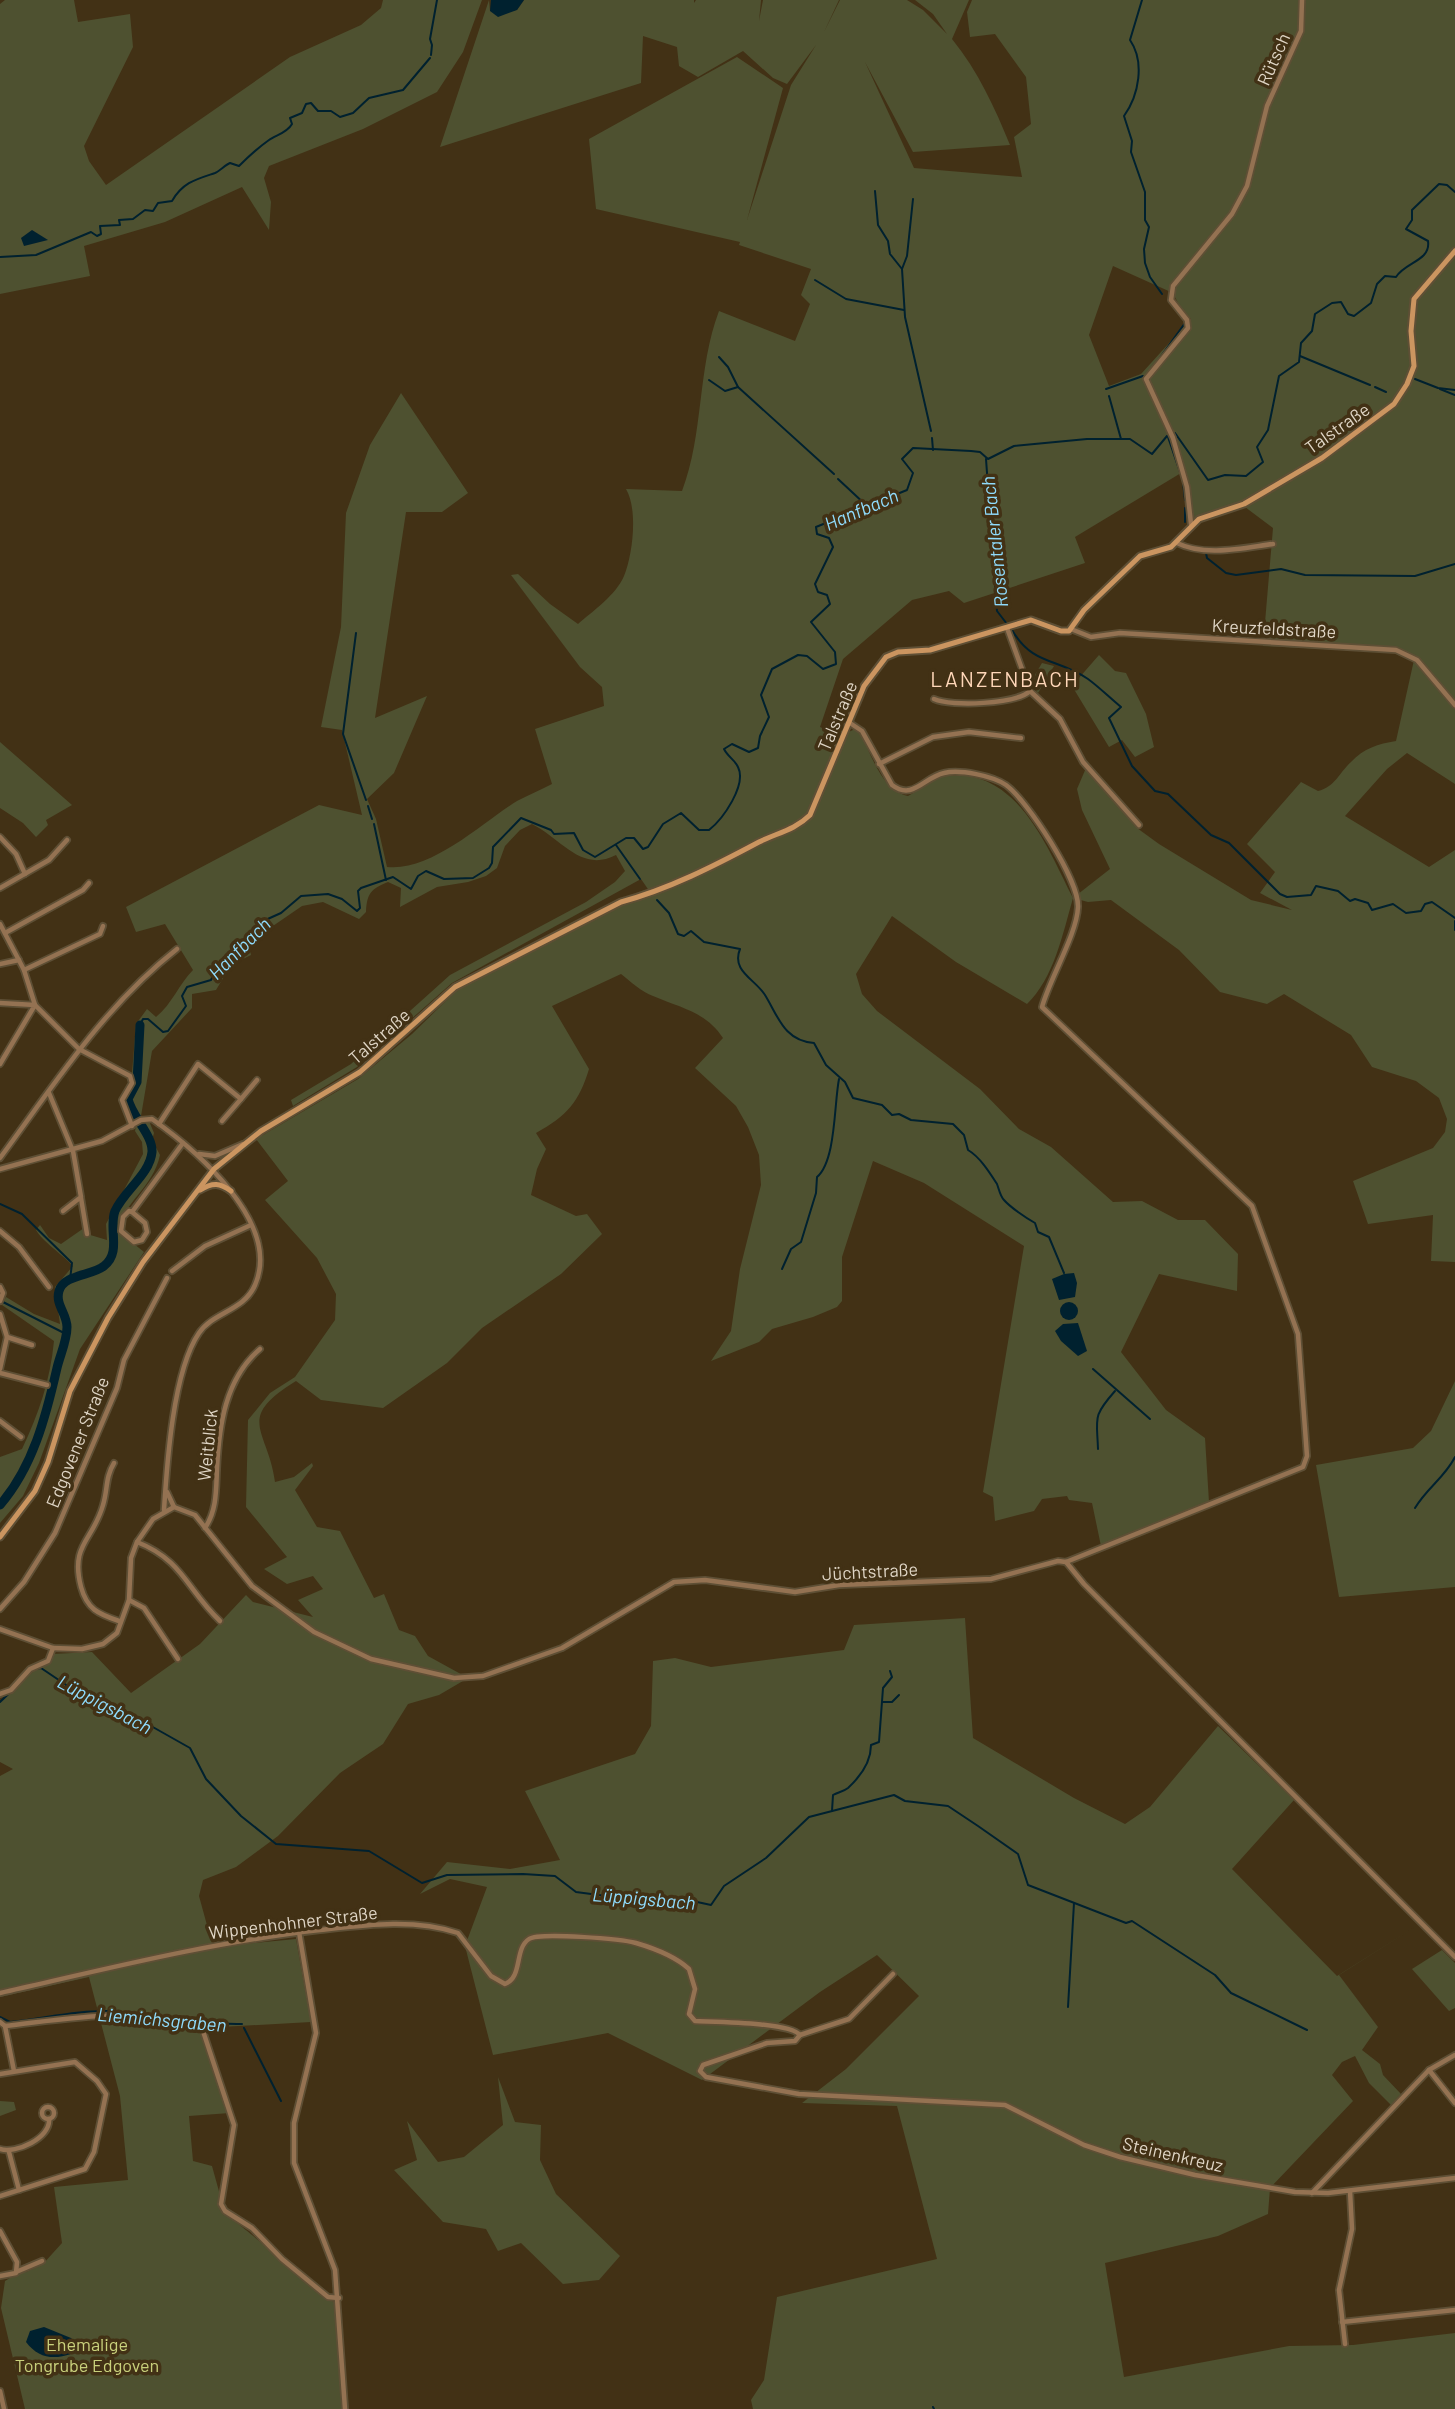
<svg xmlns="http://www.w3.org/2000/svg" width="1455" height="2409" font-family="Barlow,sans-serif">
<rect width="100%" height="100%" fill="#423115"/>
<g fill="#4e5130" fill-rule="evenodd">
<polygon points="5,0 74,0 78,22 130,14 133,47 84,146 89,161 106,185 290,57 361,25 381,8 383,0 482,0 463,52 437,92 363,129 269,166 264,178 271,202 269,230 242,187 165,222 84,246 90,276 0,294 0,4"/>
<path d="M489,0l1,11 27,-1 7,-10h170v3l2,-3h65l-2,21 4,-21h76l-15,32 16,-32h67l16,10 24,24 -14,-20 -18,-14h54l-17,39c26,32 43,69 58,106l-97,7 -48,-90 49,106 108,9 -8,-40 17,-13 -5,-47 -31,-43 -25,3 -3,-25 5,-12h483v784l-48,-31 -20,16 -42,47 84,51 26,-17v412l-24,-1 2,-46 -65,9 -15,-43 80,-33 12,-16 2,-13 -8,-21 -23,-17 -44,-14 -21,-32 -67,-41 -17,10 -47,-12 -41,-42 -68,-50 -23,2 -15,-4c-10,35 -19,80 -46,106l-71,-42 -64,-46 -36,58 6,20 15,17 103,78 39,40 32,18 62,55 29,-1 36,19h27l33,34 -1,37 -78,-17 -38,78 45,58 39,28 4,64 -108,44 -9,-43 -23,-3 -2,-4 -25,3 -8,12 -39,10 -2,-24 -10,-5 41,-246 -100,-63 -51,-22 -31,96v44l-5,6 -24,10 -41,12 -13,13 -48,19 20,-30 9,-62 21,-84 -2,-30 -11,-28 -12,-21 -41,-38 28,-30c-17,-26 -42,-30 -70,-42 -11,-4 -22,-14 -32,-22l-69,32 37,63c-10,33 -22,47 -53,64l10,16 -9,20 -6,26 45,21 11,-2 15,20 -41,40 -79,54 -35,35 -64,45 -62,-8 -25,-19c-62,38 -28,48 -21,101l19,-5 18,-14 1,3 -18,24 22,37 23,4 34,67 10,-4 15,36 16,6 13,20 40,22 -29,17 -31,9 -25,40 -43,29 -62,63 -42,31 -33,13 -4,16 14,51 83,-8 15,83 -108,6 27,85 -41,3 4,45 19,5 13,47 110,90 7,106h-317l-24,-101 4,-27 18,-11 3,2 17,-8 19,-21 -8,-56 74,-7 -8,-84 -31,-119 -89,20v-221l13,-7 -13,-7v-60l52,-48 40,-2 39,41 69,-49 46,-49 7,7 60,15 -15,-17 25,-11 -10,-13 -26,8 -23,-15 23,-12 -41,-50 2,-87 22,-27 25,-16 40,-57 1,-26 -19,-36 -52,-58 23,-19 -32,-42 102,-60 54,-45 45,-44 161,-85 34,-10 -11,-16 -189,104 -95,84 -64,39 -2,-6 60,-36 99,-89 136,-73 29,-20 10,-11 -9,-16c-35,18 -54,-16 -84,-31l-12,6 -15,16 -8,22 -11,8 -18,6 -31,5 -37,20 1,-19 -13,-6c-17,7 -21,11 -22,30l-7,7 -36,-17 -21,4 -48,33 -5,7 2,9 -20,10 -15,25 -24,4v14l-40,43 -11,65 -6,4 -9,-16 5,-18 5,-62 11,-15 9,8c16,-13 23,-33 37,-47l-28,-46 -29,8 -10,-25 193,-102 43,10 -20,-85 -21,-3 20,-100 5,-114 24,-68 31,-52 67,100 -26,19h-36l-31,206 52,-22 -33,77 -27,26 9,20 11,48c44,5 95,-44 130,-66 11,-6 24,-11 35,-17l-17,-55 69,-23 -2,-19 -22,-20 -69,-92 7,-1 32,30 28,20c15,-13 38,-29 46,-48 9,-22 14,-67 2,-87l56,2c22,-57 15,-122 37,-180l76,30 15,-37 -9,-9 10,-26 -72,-24 1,-3 -144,-33 -7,-70 148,-82 46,31 -36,132 44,-135 25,-40 -29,39 -14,-6 -30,-27 -45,26 -19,-11 -2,-19 -34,-11 -2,47 -201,64zM1113,266l60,27 7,14 11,12 -50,55 -32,12 -20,-51zM1181,473l13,52 51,-18 28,21 -10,118 136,7 15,7 -18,81c-18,3 -32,7 -45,21 -12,11 -16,25 -33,29l-17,-9 -54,62 28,28 -15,21 32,17 -41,-10 -92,-56 -22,-16 -51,-60 -9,21 5,21 28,59 -37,29c-26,-51 -56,-131 -127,-122 -12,1 -27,14 -38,20 -26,-5 -37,-42 -48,-64l-5,-3 -15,7 -20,-9 23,-68 69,-59 37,-9 15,12 121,-40 -10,-26z"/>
<polygon points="1099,655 1115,671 1126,673 1146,714 1154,747 1135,757 1122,740 1109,747 1072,686"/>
<polygon points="1042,663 1054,666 1038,693 1030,683"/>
<polygon points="0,742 72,805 46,820 48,825 36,837 23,823 0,808"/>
<path d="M149,1121l5,12 -2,7 8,15c-7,33 -36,46 -42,76l26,21 -64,97 -41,114 -16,33 -23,27v-66l22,-8c17,-36 28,-68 32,-108l-52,-36 4,-8 28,17 26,10 -5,-37 18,-21c-10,-11 -31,-25 -37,-36l4,-5 9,13 12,6 23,-16 3,6 20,6 -1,-16 37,-70 -1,-12 -7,-11 1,-5z"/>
<polygon points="1455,1381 1455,1587 1339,1597 1316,1465 1413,1448 1431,1431"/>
<polygon points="965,1618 973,1738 1074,1798 1125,1824 1150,1807 1218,1726 1294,1800 1232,1869 1337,1976 1418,1925 1339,1975 1378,2027 1362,2050 1380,2064 1383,2075 1401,2094 1391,2105 1369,2083 1355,2056 1342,2062 1332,2075 1353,2101 1270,2188 1268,2214 1218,2236 1105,2263 1124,2377 1289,2346 1353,2345 1455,2333 1455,2409 753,2409 751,2400 764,2380 777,2297 937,2259 897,2106 802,2103 846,2069 919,1996 877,1955 820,1992 702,2080 608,2033 493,2055 465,1946 487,1887 450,1879 420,1894 447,1862 510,1869 560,1860 525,1791 635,1754 651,1726 653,1661 675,1658 711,1667 844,1650 854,1625"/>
<polygon points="1442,1950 1455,1963 1455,2008 1449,2011 1412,1969"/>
<polygon points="498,2077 515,2122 541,2125 540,2160 556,2194 620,2256 599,2280 563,2284 521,2243 498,2251 486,2229 443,2222 394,2170 417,2160 407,2121 438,2162 464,2157 503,2125"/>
<polygon points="0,2101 14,2102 16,2110 0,2116"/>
</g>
<g fill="#00212f">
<polygon points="491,0 524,0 517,10 498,17 490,11"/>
<polygon points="32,230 48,240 24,246 21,238"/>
<polygon points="1074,1273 1077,1283 1075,1297 1059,1300 1052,1279 1064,1274"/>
<circle cx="1069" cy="1311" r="9"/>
<polygon points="1078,1323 1087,1351 1078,1356 1061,1341 1055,1331 1063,1324"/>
<path d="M44,2327l27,11 6,7 -6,9c-18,6 -33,4 -45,-12l4,-11z"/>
</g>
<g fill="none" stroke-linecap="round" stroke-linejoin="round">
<g stroke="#00212f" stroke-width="2">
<path d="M1142,0l-12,40c15,22 9,55 -6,76l8,25 -1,11 14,40v28l4,7 -5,22 1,14 5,14 12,17"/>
<polyline points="431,55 432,45 430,39 437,0"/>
<polyline points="875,191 878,225 888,241 890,254 902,269 905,317 931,431"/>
<path d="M0,257l36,-2 55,-23 6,4 4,-2 -1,-8 20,-1 -1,-5 14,-1 12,-9 8,1 5,-8 14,-2c11,-19 25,-22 43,-28 5,-2 10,-8 15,-10l9,3c9,-9 20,-19 30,-26 7,-5 18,-7 23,-16l-2,-6 12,-5 4,-9 5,-1 7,8h13l9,6 13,-4 16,-15 34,-8 27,-32"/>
<polyline points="902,269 907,256 913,199"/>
<polyline points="815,280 846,299 904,310"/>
<polyline points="1300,356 1370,385"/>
<polyline points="719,357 728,367 738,387 834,474"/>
<polyline points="1154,366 1185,323"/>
<polyline points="1415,379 1438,388 1455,390"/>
<polyline points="709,380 725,391 738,387"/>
<polyline points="1375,387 1386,392"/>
<polyline points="1106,389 1143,376"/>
<polyline points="1440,389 1455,395"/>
<polyline points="1109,396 1121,439"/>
<polyline points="1168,437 1180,472"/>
<polyline points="932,438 933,450"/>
<polyline points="986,459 997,611 1007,624"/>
<polyline points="838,479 867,506"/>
<polyline points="1183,482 1185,500"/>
<polyline points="1185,508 1185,522"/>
<polyline points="1206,553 1207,558 1226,573 1236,575 1281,569 1305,575 1415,576 1455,564"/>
<path d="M1012,630c21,36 46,28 76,49 11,8 22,19 33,28l-12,11 23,48 23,25 13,3 43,41 18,8 51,51 7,3 24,-2 5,-9 22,5 12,10 5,-2 13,4 4,7 21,-6 13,9 15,-2 4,-7 7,-2 23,16"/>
<polyline points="356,633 343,734 366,800"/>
<polyline points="368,806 372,819"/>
<polyline points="374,824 386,880"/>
<polyline points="616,845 640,879"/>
<path d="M657,900l12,13 9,21 6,2 7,-5 13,11 36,7c-9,22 15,30 25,46 13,21 19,46 49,48l12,22 19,17 8,16 29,7 10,10 7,-1 12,6 42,4 11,11 4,15c12,7 22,23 29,34 2,5 3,12 7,16 6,7 22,18 31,23l3,9 11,5 15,36"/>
<polyline points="1455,921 1455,930"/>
<path d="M140,1025l3,-6h5l15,13 5,-1 18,-25 -4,-10 5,-9 24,-7 7,-16 32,-27 11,-15 20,-9 20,-17 27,-2 14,5 15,12 3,-3 -2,-17 3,-3 32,-11 18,12 7,-13 8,-5 18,8 29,-1 16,-10 3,-5 1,-16 28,-29 30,12 3,4 20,-1 9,17 12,7 31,-19h8l9,11 5,-2 15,-23 18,-11 18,17h10c14,-11 38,-45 29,-63 -3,-7 -10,-10 -14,-18l8,-5 17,8 9,-4 2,-12 9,-19 -8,-22 11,-26 26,-14 9,1 16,13 13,-5 -1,-12 -24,-30 19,-18 -3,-9 -9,-3 -3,-8 18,-37 -4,-9 -12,-4 -1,-7 91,-37 6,-17 -11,-14 11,-11 58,3 9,1 8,7 26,-13 73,-7h43l22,15 15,-18 8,-3 33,47 17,-5 21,1 17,-14 -6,-15 11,-17 11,-54 20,-14 2,-19 11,-12 3,-17 17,-11 9,-1 7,12 6,2 17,-13 6,-19 8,-8 11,1c9,-15 35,-16 32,-36l-22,-12 6,-9v-10l27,-26 8,1 8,7"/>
<polyline points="0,1204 22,1214 72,1263 70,1280"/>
<path d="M782,1269l9,-20 10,-7 15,-49 1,-16c19,-16 17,-73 22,-98"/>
<polyline points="1,1301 66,1334"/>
<polyline points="1093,1369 1150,1419"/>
<path d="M1098,1449c-1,-31 -6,-32 17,-58"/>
<path d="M1415,1508c12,-20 30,-31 40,-51"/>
<polyline points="35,1669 41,1668 81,1695 151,1726 190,1748 206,1779 241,1816 276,1844 369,1851 422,1883 447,1875 523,1874 555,1876 576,1892 629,1899 641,1896 651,1902 688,1900 711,1905 724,1886 766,1858 809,1817 894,1795 905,1801 948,1806 978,1826 1018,1854 1028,1885 1126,1923 1132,1921 1215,1975 1231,1993 1307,2030"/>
<polyline points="0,1702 21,1682"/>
<polyline points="882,1702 892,1702 899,1695"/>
<path d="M832,1811l1,-16c5,-3 10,-3 15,-7 13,-12 23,-27 23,-43l8,-3 4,-54 9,-11 -2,-6"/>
<polyline points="1068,2007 1074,1903"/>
<path d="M0,2017l10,5c32,-3 66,-12 97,-11 47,2 88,14 135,13"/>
<polyline points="244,2028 281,2101"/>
<polyline points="933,2407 934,2409"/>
</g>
<path stroke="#00212f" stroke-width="9" d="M0,1505c33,-38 46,-89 57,-137 3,-13 10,-27 10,-41 0,-13 -12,-23 -8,-36 5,-17 33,-15 45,-25 18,-14 4,-37 11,-55 9,-20 35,-37 37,-59 1,-17 -20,-35 -24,-53l9,-17 3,-57"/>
<g stroke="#5e4f35" stroke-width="8">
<g id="street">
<polyline points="1191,524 1187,487 1173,438 1146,379 1188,328 1187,320 1171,300 1173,286 1232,214 1247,186 1267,106 1301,31 1302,0"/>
<path d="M1177,543c28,14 66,5 96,1"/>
<polyline points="1007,628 1030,691 1060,719 1083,762 1139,825"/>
<polyline points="1071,629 1091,637 1120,633 1396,650 1417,660 1455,705"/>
<path d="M934,699c18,8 82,5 96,-8"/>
<polyline points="879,764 933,737 969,732 1021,738"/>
<polyline points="0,837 16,854 25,874"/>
<polyline points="0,888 49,860 67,840"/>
<polyline points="0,924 24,970 35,1005 79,1049 130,1076 132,1083 122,1100 132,1126"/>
<polyline points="5,933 83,890 89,883"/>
<polyline points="0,964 19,960"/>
<polyline points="24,970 100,934 103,926"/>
<polyline points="0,1003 35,1005 0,1064"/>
<polyline points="49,1093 73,1151 81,1197 63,1211"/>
<polyline points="222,1121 241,1099"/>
<polyline points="159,1124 198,1064 241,1099 257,1080"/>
<polyline points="199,1154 215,1156 243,1144"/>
<path d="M0,1158c54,-73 104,-152 177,-209"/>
<path d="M0,1169l102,-28 39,-21 11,-1c44,31 130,104 103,166 -11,26 -42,27 -56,48 -26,38 -32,130 -35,177"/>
<polyline points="81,1198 87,1234"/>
<polyline points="132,1212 129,1211 123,1217 121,1231 134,1242 142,1240 147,1232 145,1223 132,1212 183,1143"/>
<polyline points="0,1231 19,1247 49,1287"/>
<polyline points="172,1271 205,1246 251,1225"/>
<polyline points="0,1287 3,1293 0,1301"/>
<polyline points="0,1314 7,1337 0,1369"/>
<polyline points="7,1337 32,1345"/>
<polyline points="0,1373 47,1385"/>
<polyline points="0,1421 21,1437"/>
<path d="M114,1463c-9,15 -6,26 -11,42 -10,36 -33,39 -22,82 6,22 17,27 38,34"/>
<polyline points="167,1492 174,1507"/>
<path d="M205,1528c12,-18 11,-38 12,-59 2,-43 8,-90 43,-120"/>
<path d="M137,1542c46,18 50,48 83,79"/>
<polyline points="1066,1562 1084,1584 1455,1957"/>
<polyline points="129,1600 144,1608 178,1659"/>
<polyline points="0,1609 24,1582 55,1533 117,1388 124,1360 167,1278"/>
<path d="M0,1629l53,19 29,1 21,-5 14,-11 12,-33 2,-42 6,-16 16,-23 21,-12 21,8 57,71 62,46 57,27 83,19 29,-2 79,-28 112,-66 31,-2 90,12 44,-7 152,-6 67,-18 8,1 237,-95 4,-11 -9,-122 -46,-128 -210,-199c8,-29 35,-73 36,-100 1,-27 -50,-106 -72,-122 -13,-9 -46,-16 -62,-12 -20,4 -31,28 -52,12l-30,-54 -12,-8"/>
<polyline points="0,1694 11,1690 30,1669 48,1661 53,1648"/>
<polyline points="299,1932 316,2033 294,2123 294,2163 335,2270 345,2409"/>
<path d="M0,1993c106,-24 212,-51 320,-63 44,-5 95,-12 138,3l33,43 14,8c18,-7 9,-35 24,-45 10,-7 93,0 107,4 17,5 40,14 53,26l6,20 -6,25 6,7c20,1 94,1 105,14l-5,6 -28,2 -64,22 -3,6 6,6 93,17 206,11 79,40 36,12 75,18 100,17 33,1 127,-15"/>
<path d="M0,2022l5,4c69,-8 128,-20 197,2l32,97 -13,79 4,7 27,17 30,31 46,38 11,1"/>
<polyline points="5,2026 14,2071"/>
<polyline points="800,2035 849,2019 893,1974"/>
<polyline points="1429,2070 1455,2103"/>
<polyline points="0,2074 75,2062 97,2081 106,2094 94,2152 85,2169 0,2196"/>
<circle cx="48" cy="2113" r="6"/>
<path d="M0,2149c16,5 51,-11 49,-30"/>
<polyline points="9,2152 19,2190"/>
<polyline points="1312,2193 1429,2070 1455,2055"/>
<polyline points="0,2231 17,2262 16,2273 0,2276"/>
<polyline points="16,2272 42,2261"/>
<polyline points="1342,2322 1455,2310"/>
<polyline points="1345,2344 1339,2290 1352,2229 1350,2191"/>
<polyline points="0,2391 4,2409"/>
</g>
</g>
<g stroke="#5e4f35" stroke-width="9">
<g id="secondary">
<path d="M200,1190c13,-8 20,-7 31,1"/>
<path d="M0,1537l35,-46 13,-29 22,-71 38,-73 35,-56 71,-93 47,-38 99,-59 95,-85 166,-85c48,-13 93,-36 138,-60 18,-9 36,-12 51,-27l54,-129 22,-29 12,-5 32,-2 101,-30 30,11h8l15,-21 56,-54 31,-9 28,-28 45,-15 78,-46 72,-54 13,-20 7,-18 -3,-35 3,-32 41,-48"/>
</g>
</g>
<use href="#street" stroke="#947252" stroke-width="4.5"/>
<use href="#secondary" stroke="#cb9560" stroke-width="5"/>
</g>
<g text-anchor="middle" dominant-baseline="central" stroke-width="7" stroke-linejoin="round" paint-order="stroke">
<g font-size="18" fill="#dfd5c5" stroke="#423115">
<text transform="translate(1273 59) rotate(-66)">Rütsch</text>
<text transform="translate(1337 428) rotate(-35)">Talstraße</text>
<text transform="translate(1274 628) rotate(3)">Kreuzfeldstraße</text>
<text transform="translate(837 716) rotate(-67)">Talstraße</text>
<text transform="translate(379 1036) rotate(-41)">Talstraße</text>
<text transform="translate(77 1442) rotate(-68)">Edgovener Straße</text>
<text transform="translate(207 1445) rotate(-84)">Weitblick</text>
<text transform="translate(870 1571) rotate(-3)">Jüchtstraße</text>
<text transform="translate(293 1922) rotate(-7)">Wippenhohner Straße</text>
<text transform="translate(1173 2154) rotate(13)">Steinenkreuz</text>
</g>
<g font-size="18" fill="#c9d17c" stroke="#423115">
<text x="87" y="2344">Ehemalige<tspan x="87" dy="21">Tongrube Edgoven</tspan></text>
</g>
<g font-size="19" font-style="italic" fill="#8fdbfc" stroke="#423115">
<text transform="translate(861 509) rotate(-23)">Hanfbach</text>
<text transform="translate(994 542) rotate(-96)">Rosentaler Bach</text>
<text transform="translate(239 948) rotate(-45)">Hanfbach</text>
<text transform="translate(105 1704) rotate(28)">Lüppigsbach</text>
<text transform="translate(644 1898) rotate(5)">Lüppigsbach</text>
<text transform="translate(162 2019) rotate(5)">Liemichsgraben</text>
</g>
<g font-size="21" letter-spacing="2" fill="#ffd7b9" stroke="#423115">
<text x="1005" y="678">LANZENBACH</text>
</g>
</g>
</svg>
